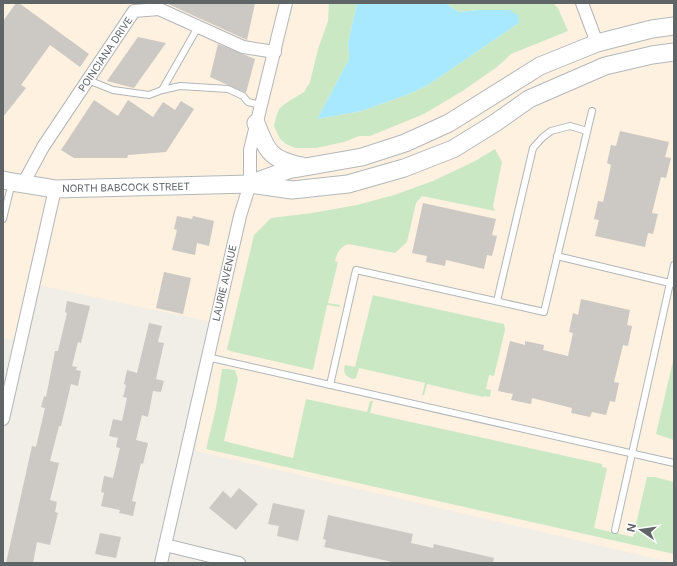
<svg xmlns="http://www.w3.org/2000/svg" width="677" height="566" font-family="Inter,sans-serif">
<rect width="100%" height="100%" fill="#f1ede7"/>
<polygon fill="#fef1df" points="3,3 674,3 674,563 196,451 208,357 216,323 33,284 20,341 3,338"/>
<g fill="#cbe8c4">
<polygon points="329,3 357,3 348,43 349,59 317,119 362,111 409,94 428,85 519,23 509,10 478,10 459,12 445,3 553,3 558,8 568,31 511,54 497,67 464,90 424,114 370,136 359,136 344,142 316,148 295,148 286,144 280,139 274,126 276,117 279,109 286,103 304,92 310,82 318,49 328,21"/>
<path d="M495,149l7,13 -9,44 2,5 -73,-15 -6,7 -9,39 -12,11 -47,-9c-9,4 -11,9 -13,17l3,1 -10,41 12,2v2l-13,-2 -14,65 -83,-19 -3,-2 27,-114 17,-17 41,-5 45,-8 37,-10 39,-14 42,-20z"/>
<path d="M373,295l131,29 1,6 -11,46 -5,-1 -3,14 5,1 -1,7 -6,-1 -1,1 -56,-13 -3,11h-2l3,-12 -66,-15 -3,10 -2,1c-7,-1 -12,-6 -9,-14l10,2z"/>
<polygon points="674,357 674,440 656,434"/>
<polygon points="222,369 228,369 235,370 238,379 224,441 293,458 306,399 367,412 370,401 373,401 370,413 602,464 602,467 607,468 594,528 633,537 647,477 655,477 674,482 674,554 206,449 216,408"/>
</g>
<polygon fill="#a9e9ff" points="357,3 445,3 459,12 478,10 509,10 518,15 519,23 428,85 409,94 362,111 317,119 349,59 348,43"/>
<g fill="#ccc8c4">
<polygon points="16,3 19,3 89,54 80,67 50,45 21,85 26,88 3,117 3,21"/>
<polygon points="166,3 255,3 247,40"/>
<polygon points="138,37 166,43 134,88 107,81"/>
<polygon points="218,44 255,59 246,93 210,77"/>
<polygon points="94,100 118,116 128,100 153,117 163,102 175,110 181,101 194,109 166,152 128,155 127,158 74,158 61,150"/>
<polygon points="620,131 669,142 665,157 671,158 666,178 661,177 652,213 658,214 653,234 648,233 645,247 595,236 599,220 594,219 598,201 603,202 608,180 611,165 607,163 611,145 616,146"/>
<polygon points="423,203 496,219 492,235 497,236 492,256 487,255 484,269 446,260 445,266 426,262 427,256 412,253"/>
<polygon points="177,216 192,219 193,216 214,221 209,246 197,243 195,255 172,250 177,230 174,229"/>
<polygon points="164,272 191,278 183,314 156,308"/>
<polygon points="581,299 630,310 627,325 632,326 628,346 623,345 614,382 619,383 615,402 610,401 606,415 592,412 590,417 571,413 572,408 532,398 531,404 511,400 513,394 498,391 510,341 525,345 525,341 544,345 543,350 568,356 573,333 569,332 573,313 578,315"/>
<polygon points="67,301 90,306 81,343 78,342 72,366 77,367 76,370 81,371 78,386 71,384 61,426 59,426 50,461 59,463 50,500 57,502 55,512 58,513 50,545 37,542 33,563 6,563 32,446 36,447 45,408 41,407 44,396 46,397 55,351 58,351 67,313 65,312"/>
<polygon points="149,323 162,326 158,342 164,343 156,379 164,381 161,392 153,391 148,417 142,415 136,440 148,443 143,464 141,463 132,501 136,502 133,516 119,513 120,510 101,506 104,493 101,492 104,476 113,478 120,448 116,447 118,438 109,436 113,419 122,421 127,398 123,397 126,385 124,384 127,370 137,373"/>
<polygon points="239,488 258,504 236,530 209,508 223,491 231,498"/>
<polygon points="273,503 305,510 298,541 277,536 279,526 268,524"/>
<polygon points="328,515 413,534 411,543 433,548 434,544 494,558 493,563 397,563 324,547 326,540 323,539"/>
<polygon points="100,533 121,537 116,558 95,554"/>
</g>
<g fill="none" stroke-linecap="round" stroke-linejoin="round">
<g stroke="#b2b6b9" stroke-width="8">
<g id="service">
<polyline points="88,80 113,90 149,95 162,90 180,86 228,89 243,96 248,102 261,105"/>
<polyline points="162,90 198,27"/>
<polyline points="3,219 12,182"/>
<polyline points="557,256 674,284"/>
<polyline points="497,301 533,148 543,137 551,131 570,126 587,131"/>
<polyline points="207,357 674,463"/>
<polyline points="330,385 356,270 544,312 592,111"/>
<polyline points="615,530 674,265"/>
</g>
</g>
<g stroke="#b2b6b9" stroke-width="14">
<g id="minor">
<polyline points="582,3 597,43"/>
<polyline points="23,184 43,147 134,11 159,9 243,47 275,52"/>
<polyline points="3,419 55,189"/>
<polyline points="165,545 239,563"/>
<polyline points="161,563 240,216 250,184 250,150 286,3"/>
</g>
</g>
<g stroke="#b3b8bb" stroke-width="19">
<g id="secondary">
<path d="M256,123c11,29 15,37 46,43"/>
<polyline points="3,180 12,182 55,189 250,184 292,190 348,184 404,168 453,149 495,123 529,99 605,66 652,55 674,52"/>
<polyline points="252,183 288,170 362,157 405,143 449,123 540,66 597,43 652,29 674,26"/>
</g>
</g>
<use href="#service" stroke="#fff" stroke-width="6"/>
<use href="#minor" stroke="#fff" stroke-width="12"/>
<use href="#secondary" stroke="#fff" stroke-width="17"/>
</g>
<g text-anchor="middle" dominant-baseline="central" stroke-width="3" stroke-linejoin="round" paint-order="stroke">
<g font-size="10" fill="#5f6467" stroke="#fff">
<text transform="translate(105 54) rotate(-56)">POINCIANA DRIVE</text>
<text transform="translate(126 187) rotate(-1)">NORTH BABCOCK STREET</text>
<text transform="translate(224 283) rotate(-77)">LAURIE AVENUE</text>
</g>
</g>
<rect width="677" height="566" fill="none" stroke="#5f6467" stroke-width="8"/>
<g transform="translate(641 530) rotate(283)" stroke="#ffffff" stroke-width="3" paint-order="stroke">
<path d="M0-3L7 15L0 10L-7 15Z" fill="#5f6467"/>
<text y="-6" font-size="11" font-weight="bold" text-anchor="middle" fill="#5f6467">N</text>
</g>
</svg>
